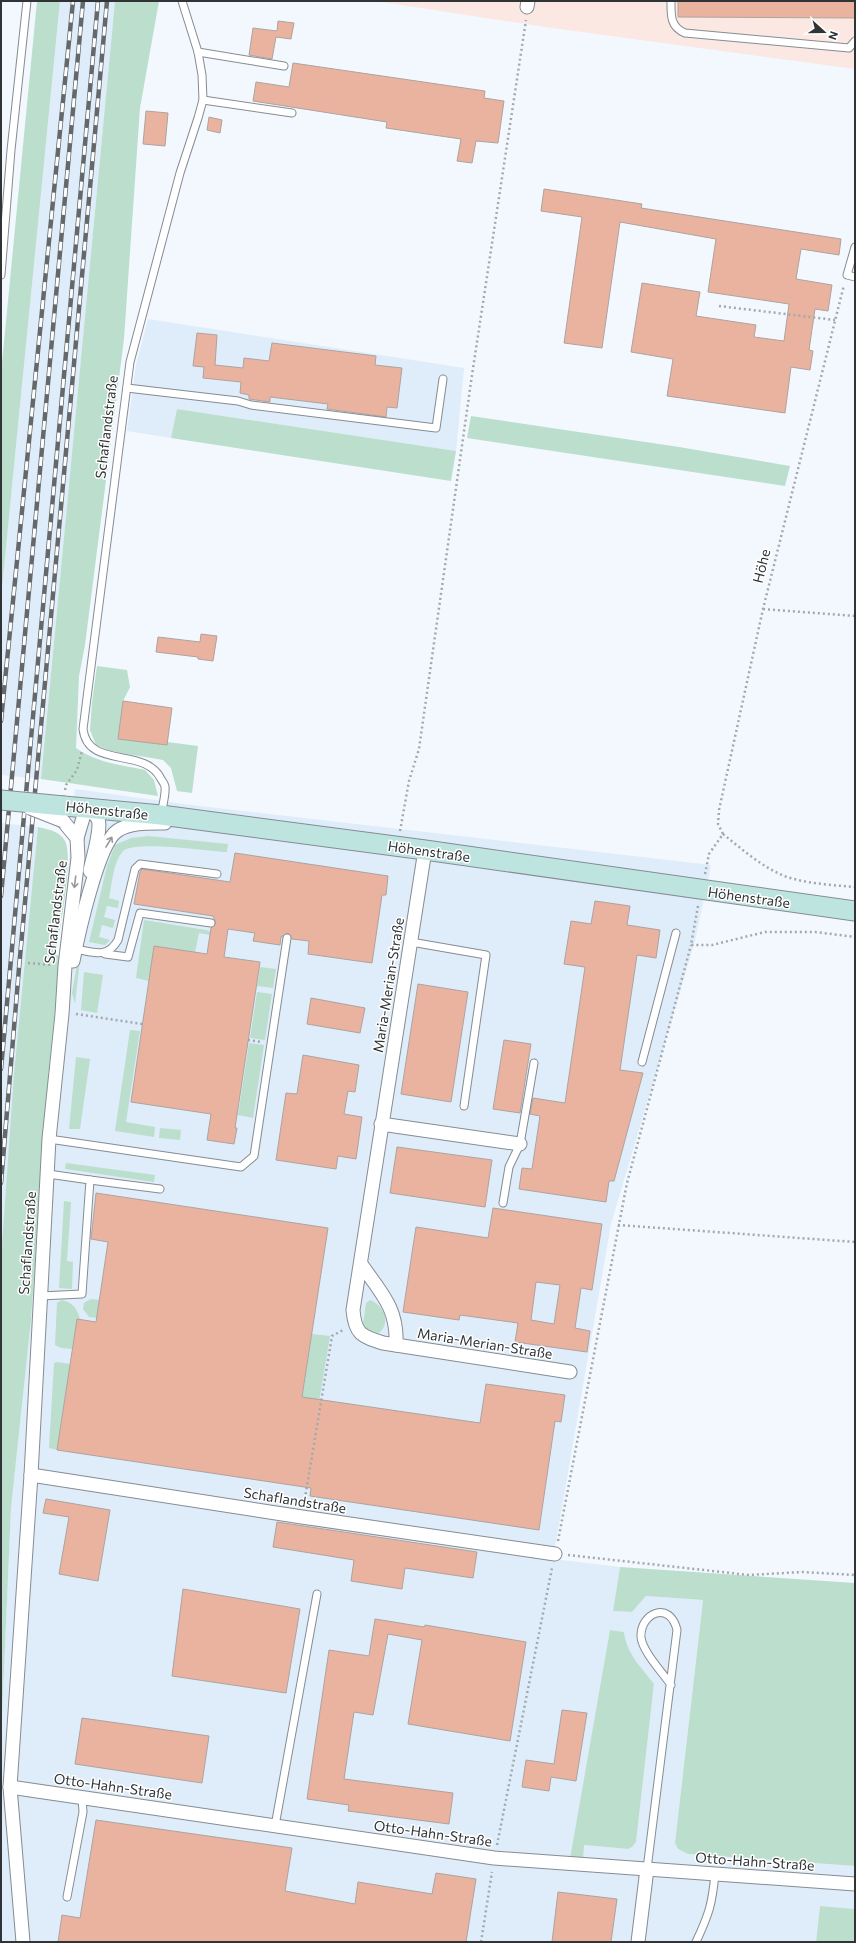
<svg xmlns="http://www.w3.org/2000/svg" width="856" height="1943" font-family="Commissioner,sans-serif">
<rect width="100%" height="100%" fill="#f2f8fe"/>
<polygon fill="#fce8e2" points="375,1 855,1 855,69 545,27"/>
<g fill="#dfecf9" fill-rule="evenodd">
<polygon points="60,1 115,1 41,779 1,775 1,598"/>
<polygon points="148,319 464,368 456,451 177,409 171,438 127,431 136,365"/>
<path d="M75,789l116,16 520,60 -16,76 -84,283 -58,335 67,8 -7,44 19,1 14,-16 57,4 -28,243 3,6 10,5 167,12v43l-35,-3 -4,36h-815v-203l10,-231 20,-188 18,-252 12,-112zM610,1630l14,2 1,10 5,11 24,32 -18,157 -4,5 -4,2 -44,-4 15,-146z"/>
<polygon points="1,823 38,827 1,1270"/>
</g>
<g fill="#bbdfcc">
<polygon points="37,1 60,1 1,598 1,373"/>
<path d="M115,1h44l-19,107 -16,231 -39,306 -6,31 -3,72c21,15 45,17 69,22l9,10 4,16 -117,-17z"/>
<polygon points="177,409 456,451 451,481 171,438"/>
<polygon points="471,416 679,447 790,466 785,486 467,438"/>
<polygon points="97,666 127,670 130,687 123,701 118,739 167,745 167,742 198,746 192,793 177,791 171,768 163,760 110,751 96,745 90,730 92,702"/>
<path d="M38,827c9,2 22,4 27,14 9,17 -6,91 -9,114l5,1 -12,112 -18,252 -20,188 -10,231v-480l13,-185z"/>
<path d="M148,836l80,8 -1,8c-18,-1 -92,-12 -104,-1 -10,11 -11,34 -14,47l10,3 -1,7 -11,-2 -3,11 11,3 -2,8 -11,-3 -3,12 11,3 -5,5 -16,-3 18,-76 8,-21 16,-7z"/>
<polygon points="144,920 206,930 211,932 210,935 199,933 195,953 154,946 149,981 136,978"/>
<polygon points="78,959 80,959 75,1004 72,993"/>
<polygon points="260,967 276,969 273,988 257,986"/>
<polygon points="84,972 103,975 97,1013 81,1010"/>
<polygon points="257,992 272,994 265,1040 250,1038"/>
<polygon points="130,1030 140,1031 126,1122 155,1127 154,1137 115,1131"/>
<polygon points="249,1043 264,1045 253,1118 238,1115"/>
<polygon points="76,1057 90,1059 80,1129 69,1129"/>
<polygon points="160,1128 181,1130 180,1140 159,1138"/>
<polygon points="66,1163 155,1175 154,1182 65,1169"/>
<polygon points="64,1201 71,1202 67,1261 73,1262 72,1289 59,1288"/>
<polygon points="91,1299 99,1300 97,1318 89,1317 83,1309 84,1303"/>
<path d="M62,1300c11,3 16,9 18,20h-3l-5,29 -11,-1 -6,-3 2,-42z"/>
<path d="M370,1300c14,5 21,23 9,33l-13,-3 -3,-6 3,-21z"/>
<polygon points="312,1334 330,1336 305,1486 289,1485"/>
<polygon points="57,1362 70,1364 57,1450 49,1448 54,1363"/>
<polygon points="620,1567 855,1583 855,1866 688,1854 678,1849 675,1843 703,1600 646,1596 632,1612 613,1611"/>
<path d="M610,1630l14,2c2,21 18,36 30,52l-18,158 -4,5 -4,2 -44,-4 -1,15 -13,-1z"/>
<polygon points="820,1906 855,1909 855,1942 816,1942"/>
</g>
<g fill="#e9b3a0" stroke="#ada3a0" fill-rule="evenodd">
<polygon points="678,1 855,1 855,18 678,17"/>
<polygon points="278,21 294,23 291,39 276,37 272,59 249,55 253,28 277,31"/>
<polygon points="293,63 485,91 484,98 504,101 498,143 476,141 472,163 457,161 461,139 386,128 387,122 253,101 256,82 289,87"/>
<polygon points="146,111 168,113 165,146 143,144"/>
<polygon points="209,117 222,120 220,133 207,130"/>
<polygon points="544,189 642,204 641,208 841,239 839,255 801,249 796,279 832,285 828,311 815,309 809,350 813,351 810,370 791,367 785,413 667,396 673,359 631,352 642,283 700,292 696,316 756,325 754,337 784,341 789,304 708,292 716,239 620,222 602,348 564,343 582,217 541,211"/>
<polygon points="197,333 217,335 215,365 243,368 244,358 269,361 272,343 376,356 375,365 402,368 397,408 387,407 386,417 327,409 328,404 270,397 270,402 249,399 249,395 240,393 241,382 203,378 204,367 193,366"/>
<polygon points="201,634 217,636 213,661 198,659 198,657 156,652 158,637 200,642"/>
<polygon points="123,701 172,708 167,745 118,739"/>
<polygon points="235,853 388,876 386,895 382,895 372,963 308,954 309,941 292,939 288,933 281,937 280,945 253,941 255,933 228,929 224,957 260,962 235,1128 237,1128 234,1144 207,1140 211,1114 131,1102 154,946 207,954 211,928 216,923 213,916 134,904 140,872 142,869 230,882"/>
<polygon points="595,901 630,906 627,925 660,930 656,958 637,955 620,1070 643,1073 614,1181 609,1181 606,1202 519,1189 522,1168 532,1169 540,1116 530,1114 533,1098 565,1103 585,967 564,964 571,921 591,924"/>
<polygon points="418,984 468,992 451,1102 401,1094"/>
<polygon points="311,998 365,1008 360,1033 307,1024"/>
<polygon points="504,1040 531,1044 520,1113 493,1109"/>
<polygon points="303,1055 359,1065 355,1092 348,1091 344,1114 362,1117 356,1159 338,1156 336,1169 276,1160 286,1093 297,1094"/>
<polygon points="397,1147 492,1160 485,1207 390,1193"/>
<polygon points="96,1193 328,1228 302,1397 480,1423 486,1384 565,1395 561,1422 555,1421 539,1530 310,1496 311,1488 57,1450 77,1319 96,1322 108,1242 91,1239"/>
<path d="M493,1208l109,16 -10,66 -11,-2 -6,40 15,3 -3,21 -72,-10 3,-19 -58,-8 -1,5 -56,-8 13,-85 72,11zM536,1282l24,3 -6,39 -23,-4z"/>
<polygon points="46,1499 110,1510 98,1581 59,1574 69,1517 43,1513"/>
<polygon points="277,1522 477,1552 473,1578 405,1568 402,1589 351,1581 354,1560 273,1547"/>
<polygon points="183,1589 300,1609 286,1693 172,1676"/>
<polygon points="375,1619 424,1627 425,1625 526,1642 510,1741 408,1724 422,1640 388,1634 373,1715 354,1712 344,1779 453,1793 449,1824 348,1811 349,1805 307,1799 329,1650 369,1656"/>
<polygon points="562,1710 587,1713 576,1781 551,1777 549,1791 522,1787 526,1760 554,1764"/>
<polygon points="82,1718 209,1736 202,1783 75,1764"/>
<polygon points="96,1820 292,1848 285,1891 355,1904 358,1882 432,1894 436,1873 476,1879 466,1942 58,1942 62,1915 80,1918"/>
<polygon points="558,1892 617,1899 611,1942 552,1942"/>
</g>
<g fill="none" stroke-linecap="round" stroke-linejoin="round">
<g stroke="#858c93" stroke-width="9">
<g id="service">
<path d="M671,1c0,14 -1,26 14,32l164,15 6,-7"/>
<polyline points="198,52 284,66"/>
<polyline points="203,100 292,113"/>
<polyline points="855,247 847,275 855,277"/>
<polyline points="1,275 11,150 27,1"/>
<polyline points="127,388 238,401 251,405 436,428 443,379"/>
<path d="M161,815c1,-8 5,-20 4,-28 0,-3 -3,-6 -4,-8 -16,-33 -73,-9 -78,-50l47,-367 50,-189 18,-55 5,-18 -1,-25 -4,-23 -16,-51"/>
<polyline points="411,942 486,955 464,1106"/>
<path d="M75,949c19,3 32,10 43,-9l17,-71 5,-5 77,10"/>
<polyline points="105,954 128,957 140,913 211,923"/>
<polyline points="642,1062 676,933"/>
<polyline points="49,1139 241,1167 254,1156 287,938"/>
<polyline points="90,1180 160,1189"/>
<polyline points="503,1203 509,1167 520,1144 534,1063"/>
<polyline points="40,1296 82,1294 90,1180 48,1174"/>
<polyline points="275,1826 317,1594"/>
<path d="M647,1869l30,-239c-7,-30 -37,-17 -36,7 1,14 22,36 30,48"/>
<polyline points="67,1897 83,1812 82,1798"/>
<path d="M696,1942c13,-28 16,-37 19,-68"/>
</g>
</g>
<g stroke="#858c93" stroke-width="15">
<g id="minor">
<polyline points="527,7 528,1"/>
<path d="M77,838l9,-30c5,3 9,6 12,11 4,10 -6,41 -8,52"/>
<path d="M425,850l-72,460c2,24 8,26 30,33l187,29"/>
<path d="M73,961c5,-26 25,-117 44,-130 13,-9 33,-8 48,-8"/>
<polyline points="381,1124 520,1144"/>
<path d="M361,1264c20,29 37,44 35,81"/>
<polyline points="31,1475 302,1517 555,1554"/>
<polyline points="10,1787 494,1858 855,1884"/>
<polyline points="23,1942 10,1787 31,1475 49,1139 62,1014 65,966 78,858 77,838 63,821"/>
<polyline points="638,1942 647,1869"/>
</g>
</g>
<g stroke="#858c93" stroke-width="21">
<polyline id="secondary" points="64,806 161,815 425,850 855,911"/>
</g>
<g stroke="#a3a8ac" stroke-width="2.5" stroke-dasharray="2 3" stroke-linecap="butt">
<polyline points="719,306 835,320"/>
<polyline points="763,609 855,616"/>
<polyline points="65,790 66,785 77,770 82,751"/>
<polyline points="400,831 409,781 419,749 472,375 526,20"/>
<path d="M723,834c20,16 40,34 64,43 22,7 46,8 68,10"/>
<polyline points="705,874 709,854 723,834 718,824 719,810 763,609 844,285"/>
<polyline points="698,906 691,945 712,945 765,932 815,932 855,937"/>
<polyline points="28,963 52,965"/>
<polyline points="76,1014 142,1024"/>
<polyline points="248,1040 261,1042"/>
<polyline points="618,1225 855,1242"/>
<polyline points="304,1504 332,1336 343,1330"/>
<polyline points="558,1541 627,1183 691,945"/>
<polyline points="568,1555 749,1575 802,1572 855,1575"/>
<polyline points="497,1845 552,1568"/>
<polyline points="481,1942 492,1872"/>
</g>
<use href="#service" stroke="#fff" stroke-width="7"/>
<use href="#minor" stroke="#fff" stroke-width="13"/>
<use href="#secondary" stroke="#bee4e0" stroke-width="19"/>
<g stroke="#64686b" stroke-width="4.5">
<g id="rail">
<polyline points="1,721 73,1"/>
<polyline points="1,896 83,1"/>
<polyline points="1,1069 98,1"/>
<polyline points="1,1183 19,968 107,1"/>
</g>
</g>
<use href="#rail" stroke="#fff" stroke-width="3" stroke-dasharray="9" stroke-linecap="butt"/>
<g stroke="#858c93" stroke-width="15" stroke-linecap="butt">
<polyline id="minor-bridge" points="30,808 63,821"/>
</g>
<g stroke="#858c93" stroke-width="21" stroke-linecap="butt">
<polyline id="secondary-bridge" points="1,800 64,806"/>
</g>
<use href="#minor-bridge" stroke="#fff" stroke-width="13"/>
<use href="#secondary-bridge" stroke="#bee4e0" stroke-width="19"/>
</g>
<defs><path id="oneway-shaft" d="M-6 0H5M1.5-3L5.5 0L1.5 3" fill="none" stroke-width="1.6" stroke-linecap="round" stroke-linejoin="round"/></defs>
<g stroke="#989a9a">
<use href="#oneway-shaft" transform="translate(109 842) rotate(-59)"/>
<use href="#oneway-shaft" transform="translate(75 882) rotate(97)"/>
</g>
<g text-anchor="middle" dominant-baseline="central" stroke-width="3" stroke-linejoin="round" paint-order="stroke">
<g font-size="14" fill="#313436" stroke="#fff">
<text transform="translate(106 427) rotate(-83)">Schaflandstraße</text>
<text transform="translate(761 566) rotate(-76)">Höhe</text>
<text transform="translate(107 810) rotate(6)">Höhenstraße</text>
<text transform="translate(429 851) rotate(8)">Höhenstraße</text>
<text transform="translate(749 897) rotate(8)">Höhenstraße</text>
<text transform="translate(55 912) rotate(-83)">Schaflandstraße</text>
<text transform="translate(388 985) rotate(-81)">Maria-Merian-Straße</text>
<text transform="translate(27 1243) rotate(-86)">Schaflandstraße</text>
<text transform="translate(485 1343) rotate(9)">Maria-Merian-Straße</text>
<text transform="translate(295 1500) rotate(9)">Schaflandstraße</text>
<text transform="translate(113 1786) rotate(8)">Otto-Hahn-Straße</text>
<text transform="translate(433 1833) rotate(8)">Otto-Hahn-Straße</text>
<text transform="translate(755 1861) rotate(4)">Otto-Hahn-Straße</text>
</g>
</g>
<rect width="856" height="1943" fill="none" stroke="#313436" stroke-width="4"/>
<g transform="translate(824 32) rotate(111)" stroke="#ffffff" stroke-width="3" paint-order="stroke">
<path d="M0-3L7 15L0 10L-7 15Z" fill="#313436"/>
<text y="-6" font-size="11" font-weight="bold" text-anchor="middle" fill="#313436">N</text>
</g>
</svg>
